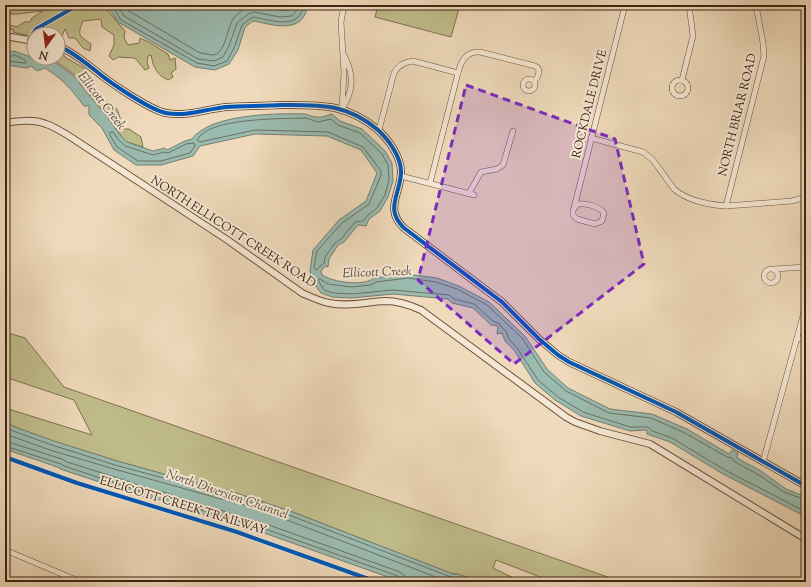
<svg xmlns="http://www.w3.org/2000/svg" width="811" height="587" font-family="'Sorts Mill Goudy',serif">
<rect width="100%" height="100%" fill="#efdabb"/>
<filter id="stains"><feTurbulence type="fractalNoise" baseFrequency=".005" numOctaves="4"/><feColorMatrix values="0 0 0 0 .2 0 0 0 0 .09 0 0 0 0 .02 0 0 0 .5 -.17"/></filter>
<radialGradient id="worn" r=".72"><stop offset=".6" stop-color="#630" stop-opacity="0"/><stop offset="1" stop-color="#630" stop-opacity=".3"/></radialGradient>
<g fill="#c0bd8b" stroke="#807150">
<path d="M5,5h48l-6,5 4,-1 3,-4h38l2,5 5,-5 9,6 17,20 -1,7 4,7 11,-2 1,-5 9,4 19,12 2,6 5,-2 1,11 -5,4 2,4 -5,3c-11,-5 -15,-13 -17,-25l-3,1 -1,6 2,6 -4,2 -10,-12 -17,-1 -5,3 -4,-4 5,-11v-10l-12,-8 -1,-8 -18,2c-6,14 -4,15 8,23l-1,7 -7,-3 -8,-10h-6l-4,-9 -6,14 -1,-1v-8h-24v3l-21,-5 1,-2 -9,-2v-6l4,3 8,2 7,-5h6l2,-4 11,-7 -26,3h-12z"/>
<polygon points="378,5 460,5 451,37 375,17"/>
<polygon points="58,52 63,53 65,57 87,70 84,76 88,85 95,94 117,109 124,129 129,129 141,137 143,147 127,142 121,136 111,119 92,100 89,91 81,84 79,78 53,59 47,58 58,58"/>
<polygon points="5,332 25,338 64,387 622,582 553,582 496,560 493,568 522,582 478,582 458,574 453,574 290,511 227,490 224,491 117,461 53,441 15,427 5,422 5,408 92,435 74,400 5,377"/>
</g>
<g fill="#9abbb0" stroke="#767f72">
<path d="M108,5h201c-2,4 -4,11 -7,14 -12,13 -35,4 -49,2l-8,6 -7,23 -9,14 -14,6 -20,-3 -77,-45 -10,-15z"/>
<path d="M14,51l20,7 21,4 23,17 2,5 28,34 13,18 6,6 26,9 12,-3 2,2 18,-9 7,-2c18,-25 84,-26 113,-25 4,1 8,3 12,3 5,1 10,-2 15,-3l8,7 22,8 23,22 7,12 1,18 -5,16 -8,14 -11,8 -3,7 -8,-1 -14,17 -6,3 -9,14 -1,8 -3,-1 -4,5 1,4c11,7 41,12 52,3l33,-4 30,4 22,8 30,16 36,34 22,33 21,19 42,21 42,5 35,15 42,25 3,-4 6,3 -1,5 24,13 25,18 20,8v20l-83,-43 -53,-32 -23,-8v-4l-17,1 -49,-15 -26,-16 -20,-17 -21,-33 -9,-9 -3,-8 -5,1 1,-8 -7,-1 -18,-17 -21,-5 -4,-4 -55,-5 -41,4 -20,-1 -11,-4 -9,-12 -2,-10 3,-21 26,-30 27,-19 11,-28 -16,-23 -34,-14 -72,-2 -55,12 -7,10 -32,9h-25l-22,-15 -12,-22 -13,-13v-9h-5c-13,-17 -20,-26 -39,-38l-8,3 -6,-5 -4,2 -22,-3v-11z"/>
<polygon points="5,422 15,427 54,441 117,461 224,491 227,490 290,511 453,574 458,574 478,582 402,582 267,534 170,504 162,500 148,498 60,469 60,468 5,449"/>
</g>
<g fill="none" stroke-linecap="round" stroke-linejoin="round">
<g stroke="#6c7062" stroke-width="1">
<path d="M112,5l9,15 76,43 17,3 13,-5 7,-13 8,-23 9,-7 3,-1c12,2 34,10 44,0 3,-3 5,-8 6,-12"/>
<polyline points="117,5 124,16 198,59 214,61 223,57 229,46 237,23 248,14 254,12 280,17 291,16 295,13 299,5"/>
<path d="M124,5l5,6 71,42c4,0 9,2 13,2 12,-1 14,-25 19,-34 2,-5 9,-10 14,-13 10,-6 30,4 43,2l3,-5"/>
<polygon points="15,55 25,60 26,63 24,63 8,61 8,58"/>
<path d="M306,118l12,4 13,-3 7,6 22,8 22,21 6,11 1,15 -4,15 -8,13 -10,8 -4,5 -8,1 -14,17 -6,4 -10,14 -1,6 -8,7 -2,-2 3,-17 25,-28 27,-19 12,-29v-4l-18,-24 -35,-15 -73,-2 -55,12 -3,-2c11,-23 87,-21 109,-22z"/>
<polygon points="111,132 113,132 118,139 125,146 153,155 164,152 168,153 186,144 194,143 195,146 190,153 161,161 138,161 117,147 110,135"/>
<polyline points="5,426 13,431 52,445 115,465 223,494 227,494 289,515 451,577 467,582"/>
<polyline points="5,432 11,436 50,450 114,469 221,499 227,499 287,520 449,582"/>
<path d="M5,441l57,18 5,3c28,9 56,17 83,27 9,3 15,2 24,7l95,29 131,47 5,4 1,6"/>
<polyline points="5,446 61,464 64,466 149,494 164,496 172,501 268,530 398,576 401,579 401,582"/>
<polyline points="806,500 784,492 759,475 735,462 732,458 727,457 685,433 651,418 609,413 566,391 544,372 522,338 487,305 457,289 436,282 408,278 376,282 371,285 351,287 328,284 320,279 318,280 324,290 333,293 352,294 393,290 449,295 454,299 474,304 493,321 500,324 502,328 506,331 509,339 517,348 538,380 558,397 583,412 630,427 648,427 652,431 672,438 725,470 806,512"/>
</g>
<g stroke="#6b523e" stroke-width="6">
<g id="minor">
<path d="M344,5l-3,17 3,51 -2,36c12,-19 12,-34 2,-54"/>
<circle cx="529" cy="85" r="6"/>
<circle cx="680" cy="88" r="8"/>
<polyline points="682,80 693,36 689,5"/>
<path d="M379,130l15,-57c4,-8 10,-11 19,-12l45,12"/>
<path d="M591,138l52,14 10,8 21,29c12,11 35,16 52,17l66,-5 14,-4"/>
<polyline points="401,176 474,195"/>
<path d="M430,183l28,-110c3,-12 8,-22 22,-21l55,14 3,2c2,4 0,10 -4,13"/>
<polyline points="469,193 481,172 497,169 503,165 513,131"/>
<path d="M578,204c7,-1 21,2 26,9l-2,8 -7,3 -18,-5 -4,-4v-5z"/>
<polyline points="726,206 764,56 763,43 756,5"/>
<polyline points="574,208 625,5"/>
<circle cx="771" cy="276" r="7"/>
<polyline points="774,269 806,267"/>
<polyline points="797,338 806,340"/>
<polyline points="763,462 806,305"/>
<polyline points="5,550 81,582"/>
</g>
</g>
<g stroke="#6b523e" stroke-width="8">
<g id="tertiary">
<polyline points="5,36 34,41"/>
<path d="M58,46c14,5 26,16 38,25 13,11 54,39 70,42 20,4 40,-4 60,-6 18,-1 37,-1 55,-2 39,0 65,-2 97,25 11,10 24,28 23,44 -2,22 -16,36 3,54l98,74 37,37 19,16 11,7 107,50 130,74"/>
<path d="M5,123c13,-2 28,-4 41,1 7,2 14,7 20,10l160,105 76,54c9,4 17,8 27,10 18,4 37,-1 56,-2 13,0 25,4 36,9l145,107 9,5 25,9 50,13 156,95"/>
</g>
</g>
<use href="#minor" stroke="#f5e7d3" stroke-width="5"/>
<use href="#tertiary" stroke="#f5e7d3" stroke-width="6"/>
<g stroke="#f5e7d3" stroke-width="6">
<g id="cycleway">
<polyline points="29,40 36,29 78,5"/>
<path d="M58,46c14,5 26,16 38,25 13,11 54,39 70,42 20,4 40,-4 60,-6 18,-1 37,-1 55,-2 39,0 65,-2 97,25 11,10 24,28 23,44 -2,22 -16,36 3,54l98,74 37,37 19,16 11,7 107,50 130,74"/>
<polyline points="5,457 77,483 237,532 377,582"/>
</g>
</g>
<use href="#cycleway" stroke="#0057b8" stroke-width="4"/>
</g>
<path fill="#7b2cbf" fill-opacity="0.2" stroke="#7b2cbf" stroke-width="3" stroke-dasharray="8 5" stroke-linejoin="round" d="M466,85l149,54 29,125 -130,100 -96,-84z"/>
<g text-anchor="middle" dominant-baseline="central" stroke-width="4" stroke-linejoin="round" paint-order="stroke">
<g font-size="12" fill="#3f2514" stroke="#f5e7d3">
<text transform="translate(590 104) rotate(-76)">ROCKDALE DRIVE</text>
<text transform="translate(738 115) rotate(-76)">NORTH BRIAR ROAD</text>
<text transform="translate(233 232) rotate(33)">NORTH ELLICOTT CREEK ROAD</text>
<text transform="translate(183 506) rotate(17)">ELLICOTT CREEK TRAILWAY</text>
</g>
<g font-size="13" font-style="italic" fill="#564a3b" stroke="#f5e7d3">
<text transform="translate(101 101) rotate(52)">Ellicott Creek</text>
<text transform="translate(377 273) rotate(-2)">Ellicott Creek</text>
<text transform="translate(227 495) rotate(19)">North Diversion Channel</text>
</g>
</g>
<rect width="811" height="587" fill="none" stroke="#efdabb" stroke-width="20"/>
<rect x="6" y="6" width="799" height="575" fill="none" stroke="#3f2514" stroke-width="2"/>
<rect x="10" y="10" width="791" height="567" fill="none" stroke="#3f2514"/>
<g transform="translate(46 46) rotate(194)"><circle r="19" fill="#f5e7d3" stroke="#ac9987"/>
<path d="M0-3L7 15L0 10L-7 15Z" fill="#8f2418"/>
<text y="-6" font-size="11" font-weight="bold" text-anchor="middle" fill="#3f2514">N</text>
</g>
<rect width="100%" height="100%" filter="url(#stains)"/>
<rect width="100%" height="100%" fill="url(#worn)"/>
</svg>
